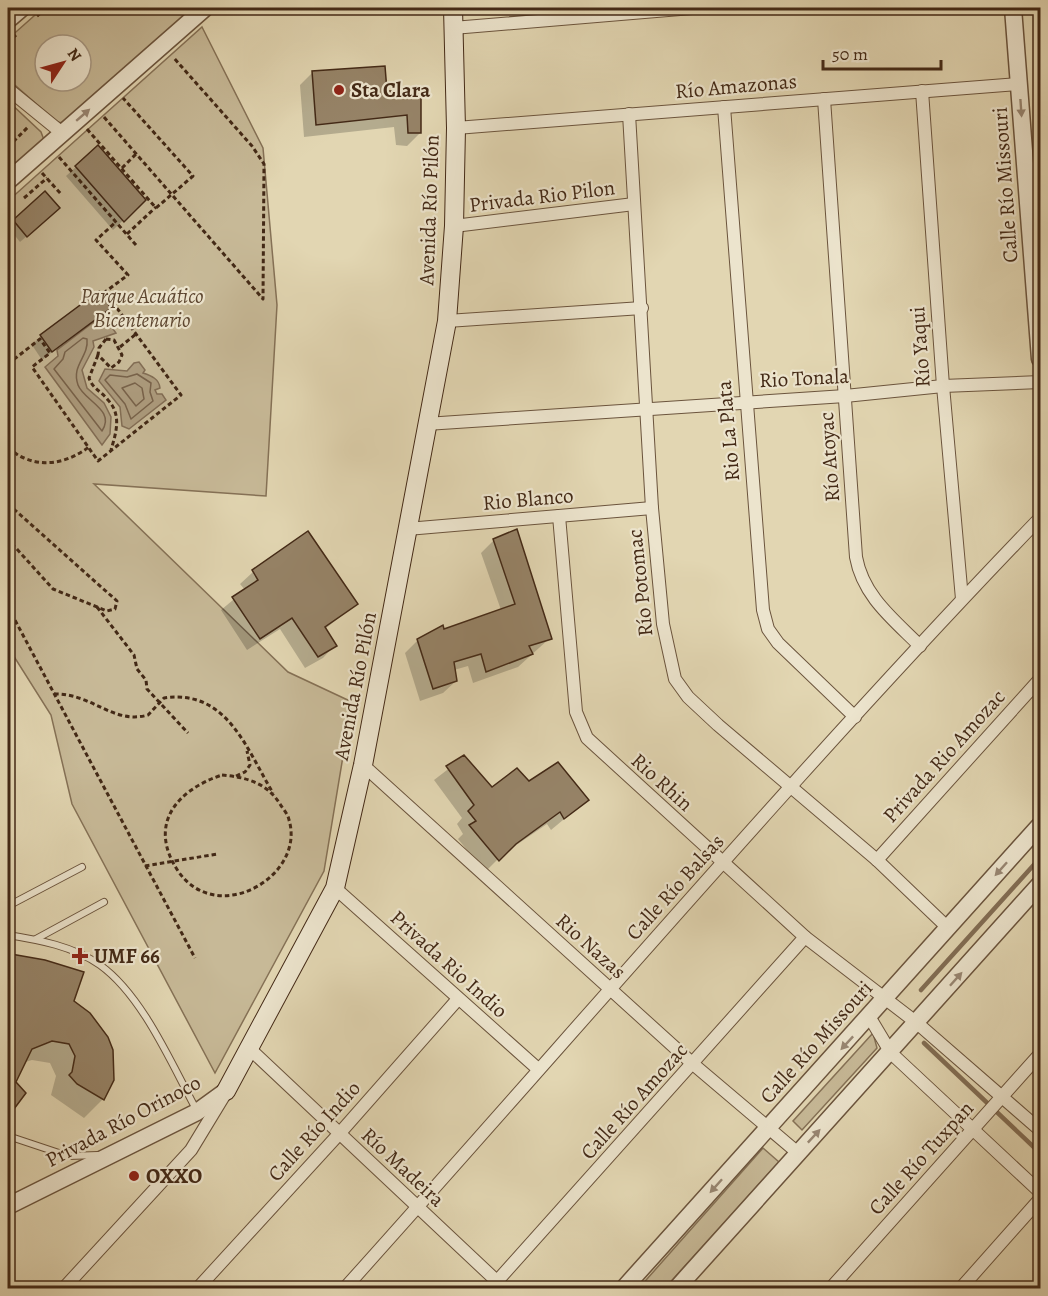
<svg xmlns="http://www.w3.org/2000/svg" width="1048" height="1296" font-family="Alegreya,serif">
<rect width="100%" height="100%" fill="#e2d6b2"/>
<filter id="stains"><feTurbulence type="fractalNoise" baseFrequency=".00333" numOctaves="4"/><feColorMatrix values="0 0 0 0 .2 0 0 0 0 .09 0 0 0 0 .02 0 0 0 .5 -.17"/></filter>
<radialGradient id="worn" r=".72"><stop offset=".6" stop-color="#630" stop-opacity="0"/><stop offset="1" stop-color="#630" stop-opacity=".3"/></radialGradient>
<g fill="#c7b997" stroke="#857156" stroke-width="1.5" fill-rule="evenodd">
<path d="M43,8h156l-136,115 -6,-1 -49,-43v-40zM45,45h36v36h-36z"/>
<polygon points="202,27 263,148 277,305 266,496 94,484 288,672 352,702 324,871 215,1073 72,804 51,715 8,647 8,201"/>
<polygon points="8,101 41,132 44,140 8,178"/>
<polygon points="873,1033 877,1048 802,1130 793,1121"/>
<polygon points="763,1148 779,1162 665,1288 639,1288"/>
</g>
<g fill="#ac9b7d" stroke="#826d54" stroke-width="1.5">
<polygon points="103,315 116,333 93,341 94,347 82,370 87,388 104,403 111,417 110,434 102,445 45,367 58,356 57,350"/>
<path d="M139,362l6,8 -2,3c9,3 16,6 17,15l-5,2 2,4h5l4,6 -37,29 -7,-3 -2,-19 -21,-26 6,-12 22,2 7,-8z"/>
</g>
<g fill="#0003">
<polygon points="313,72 386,93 419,92 420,133 407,146 396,145 394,127 304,137 300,85"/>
<polygon points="76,167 144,200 113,230 66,176"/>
<polygon points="45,193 52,214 20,242 8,227"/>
<polygon points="109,308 42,360 32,345 41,336"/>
<polygon points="308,534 356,604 325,629 335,645 323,658 305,668 280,629 247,650 221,610 245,590 240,584 253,572"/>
<polygon points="494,540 550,638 518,667 473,683 468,666 454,670 456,681 443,693 420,701 405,653 418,640 501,610 481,553"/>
<polygon points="464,757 491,789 528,783 587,800 551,830 547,824 502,855 485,872 458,839 463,834 457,824 462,818 434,780"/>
<polygon points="8,956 45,962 72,1002 103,1099 84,1118 51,1095 56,1076 50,1063 32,1060 22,1063 14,1082 24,1093 8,1114"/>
</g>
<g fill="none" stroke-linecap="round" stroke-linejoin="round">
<g stroke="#78624a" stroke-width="1.5">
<path d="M83,338l4,1c2,18 -16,26 -9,46 6,16 38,25 24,46l-48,-62 9,-10 2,-7z"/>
<polygon points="137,374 151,383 150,392 153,401 131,419 125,404 105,380 110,375 127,377"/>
<polygon points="135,383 142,388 144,399 136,406 122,388"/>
</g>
<g stroke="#826d54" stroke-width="4.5">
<polyline points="1038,8 1040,41"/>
<polyline points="921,990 1040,858"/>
<polyline points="924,1043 1040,1153"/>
</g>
</g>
<g fill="#968367" stroke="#432916" stroke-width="1.5">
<polygon points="385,66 387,91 421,91 421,133 408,133 407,115 316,125 312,71"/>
<polygon points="98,145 146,200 124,222 75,166"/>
<polygon points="45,191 60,208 27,237 13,220"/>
<polygon points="99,291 111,308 52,352 40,335"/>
<polygon points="517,529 552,639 529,646 533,654 486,672 481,654 454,662 457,681 433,689 417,639 443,625 444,629 515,604 493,539"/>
<polygon points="308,531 358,604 325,627 337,646 318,657 292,618 260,639 232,597 258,580 252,570"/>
<polygon points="464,755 492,787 517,768 529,781 558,762 589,800 564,819 560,812 516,844 499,861 469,825 476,821 468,811 474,805 446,766"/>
<polygon points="11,954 45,960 84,972 74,1001 90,1013 108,1037 113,1050 114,1080 104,1100 77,1084 69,1075 72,1072 75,1056 69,1044 52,1041 32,1049 16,1082 26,1093 8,1117 8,969"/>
</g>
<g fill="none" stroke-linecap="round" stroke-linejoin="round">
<g stroke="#6b543d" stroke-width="8">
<g id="service">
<polyline points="8,906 82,867"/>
<path d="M8,935c31,5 65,11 92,30 43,31 72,100 97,146"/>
<polyline points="36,939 104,902"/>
<polyline points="11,1137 68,1156 98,1155"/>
</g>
</g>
<g stroke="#6b543d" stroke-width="14">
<g id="minor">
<polyline points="453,28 692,8"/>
<polyline points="8,89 62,133"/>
<polyline points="922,91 943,386 962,599"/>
<path d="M824,99l32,458c7,39 37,62 64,89"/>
<polyline points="724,107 763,610 768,629 778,643 855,717"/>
<polyline points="629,114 652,508 663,624 675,679 688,697 718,725 877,860 947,927"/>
<polyline points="456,128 1019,84"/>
<polyline points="454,226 634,204"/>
<polyline points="447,321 642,308"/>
<polyline points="426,424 845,396 943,386 1040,382"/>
<polyline points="559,516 576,712 587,738 805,937 917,1023 1040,1130"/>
<polyline points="407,529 652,508"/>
<polyline points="363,765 693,1064 798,1153"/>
<polyline points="877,860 1040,679"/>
<polyline points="335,888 538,1069"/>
<polyline points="870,1018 891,1053 1040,1192"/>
<polyline points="250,1049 504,1288"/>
<polyline points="64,1288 191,1150 225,1094"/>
<polyline points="198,1288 339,1134 458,999"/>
<path d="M345,1288c231,-257 455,-521 695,-770"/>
<polyline points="491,1288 805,937"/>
<polyline points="831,1288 1040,1054"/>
<polyline points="961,1288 1040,1199"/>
</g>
</g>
<g stroke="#6b543d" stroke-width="19">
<g id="tertiary">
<polyline points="1013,8 1040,359"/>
<polyline points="8,20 22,8"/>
<polyline points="8,181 205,8"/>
<polyline points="8,1206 197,1112 226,1091"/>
<polyline points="624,1288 1040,825"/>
<polyline points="677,1288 1040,884"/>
</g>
</g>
<g stroke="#432916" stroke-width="20">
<polyline id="secondary" points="226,1091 335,888 363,765 447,321 454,226 456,128 453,8"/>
</g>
<g stroke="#432916" stroke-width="3" stroke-dasharray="4.5 3" stroke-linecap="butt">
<polyline points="37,16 47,8"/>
<polyline points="8,42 16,35"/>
<polyline points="104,117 263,299 264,164 252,146 173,57"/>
<polyline points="87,129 156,208 193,176 123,98"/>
<polyline points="8,147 29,126"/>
<polyline points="59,157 136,245"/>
<polyline points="122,168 136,154"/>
<polyline points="42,173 61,194"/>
<polyline points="24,198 47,178"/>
<polyline points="127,234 156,207"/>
<polygon points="106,339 114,340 122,355 119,362 111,368 98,355 99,348"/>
<polyline points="120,347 136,334"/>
<path d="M98,355l-9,23c4,11 12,13 19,22 14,15 8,33 3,50"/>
<polyline points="8,364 40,339 50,353 32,367 98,461 181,395 105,292 128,275 96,240 116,222"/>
<path d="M8,448c5,3 10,8 16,10 23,10 46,3 65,-11"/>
<polyline points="8,504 117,601 115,609 107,611 53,589 15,547 8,542"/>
<polyline points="8,607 195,958"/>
<polyline points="97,607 134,655 137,669 146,680 147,689 188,733"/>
<path d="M54,694c38,-1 59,31 94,21l16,-17c63,-9 82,50 109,95"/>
<path d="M222,775c24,2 45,8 58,29 3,5 8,10 9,16 17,56 -72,108 -111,51 -31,-47 -1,-81 44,-96z"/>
<polyline points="236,776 245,772 250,765 247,751"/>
<polyline points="145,866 217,854"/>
</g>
<use href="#service" stroke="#ece4cd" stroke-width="6"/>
<use href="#minor" stroke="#ece4cd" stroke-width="12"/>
<use href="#tertiary" stroke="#ece4cd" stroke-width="16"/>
<use href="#secondary" stroke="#ece4cd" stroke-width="18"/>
</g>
<defs><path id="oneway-solid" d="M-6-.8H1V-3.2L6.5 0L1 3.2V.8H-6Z" transform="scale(1.5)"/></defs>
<g fill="#988672">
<use href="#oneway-solid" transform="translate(1021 108) rotate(86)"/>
<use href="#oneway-solid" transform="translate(83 115) rotate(-41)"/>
<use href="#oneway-solid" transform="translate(1001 869) rotate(132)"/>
<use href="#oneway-solid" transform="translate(956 979) rotate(-48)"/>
<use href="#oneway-solid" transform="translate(847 1043) rotate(133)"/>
<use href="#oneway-solid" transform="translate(814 1136) rotate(-47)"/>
<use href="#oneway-solid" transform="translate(716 1186) rotate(132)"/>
</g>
<g fill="#8f2418" stroke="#ece4cd" stroke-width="2">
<circle cx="339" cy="90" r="6"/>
<path d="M77 947h6v6h6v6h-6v6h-6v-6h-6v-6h6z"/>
<circle cx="134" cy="1176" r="6"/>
</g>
<g text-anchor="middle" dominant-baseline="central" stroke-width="4.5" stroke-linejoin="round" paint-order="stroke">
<g font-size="21" fill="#432916" stroke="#ece4cd">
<text transform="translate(736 86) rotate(-5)">Río Amazonas</text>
<text transform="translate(1005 185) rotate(-94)">Calle Río Missouri</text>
<text transform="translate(542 196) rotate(-7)">Privada Rio Pilon</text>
<text transform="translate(429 210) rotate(-88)">Avenida Río Pilón</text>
<text transform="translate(920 347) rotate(-94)">Río Yaqui</text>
<text transform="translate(804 378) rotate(-3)">Rio Tonala</text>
<text transform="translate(728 431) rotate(-95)">Rio La Plata</text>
<text transform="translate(829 457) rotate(-94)">Río Atoyac</text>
<text transform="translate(528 499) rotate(-5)">Rio Blanco</text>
<text transform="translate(640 583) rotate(-96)">Río Potomac</text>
<text transform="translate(355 686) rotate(-79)">Avenida Río Pilón</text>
<text transform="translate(944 756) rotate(-48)">Privada Rio Amozac</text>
<text transform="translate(662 782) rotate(42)">Rio Rhin</text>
<text transform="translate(675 887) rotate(-48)">Calle Río Balsas</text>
<text transform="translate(591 946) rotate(42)">Rio Nazas</text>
<text transform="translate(449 964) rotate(42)">Privada Rio Indio</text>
<text transform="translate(816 1042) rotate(-48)">Calle Río Missouri</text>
<text transform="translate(634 1101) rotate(-48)">Calle Río Amozac</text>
<text transform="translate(123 1121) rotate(-28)">Privada Río Orinoco</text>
<text transform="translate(314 1131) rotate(-48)">Calle Río Indio</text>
<text transform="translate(921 1158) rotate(-48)">Calle Río Tuxpan</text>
<text transform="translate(403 1167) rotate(43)">Río Madeira</text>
</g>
<g font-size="21" font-weight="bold" fill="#432916" stroke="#ece4cd" text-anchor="start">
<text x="351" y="90">Sta Clara</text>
<text x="94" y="956">UMF 66</text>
<text x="146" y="1176">OXXO</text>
</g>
<g font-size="21" font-style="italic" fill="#5d4630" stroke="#ece4cd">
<text x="142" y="296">Parque Acuático<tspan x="142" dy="24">Bicentenario</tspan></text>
</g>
</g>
<rect width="1048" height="1296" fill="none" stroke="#e2d6b2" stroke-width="30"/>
<rect x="9" y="9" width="1030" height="1278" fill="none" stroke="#432916" stroke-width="3"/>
<rect x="15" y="15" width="1018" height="1266" fill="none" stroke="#432916" stroke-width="1.5"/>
<g transform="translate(63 63) rotate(54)"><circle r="28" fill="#ece4cd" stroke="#a89984" stroke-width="1.5"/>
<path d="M0-4.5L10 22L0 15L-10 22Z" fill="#8f2418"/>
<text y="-9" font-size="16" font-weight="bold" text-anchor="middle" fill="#432916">N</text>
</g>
<path d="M823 60v9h118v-9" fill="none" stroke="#432916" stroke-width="3"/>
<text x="832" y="60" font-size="18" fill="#432916" stroke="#ece4cd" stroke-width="4.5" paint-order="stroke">50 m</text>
<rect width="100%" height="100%" filter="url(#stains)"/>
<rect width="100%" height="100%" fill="url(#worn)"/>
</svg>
